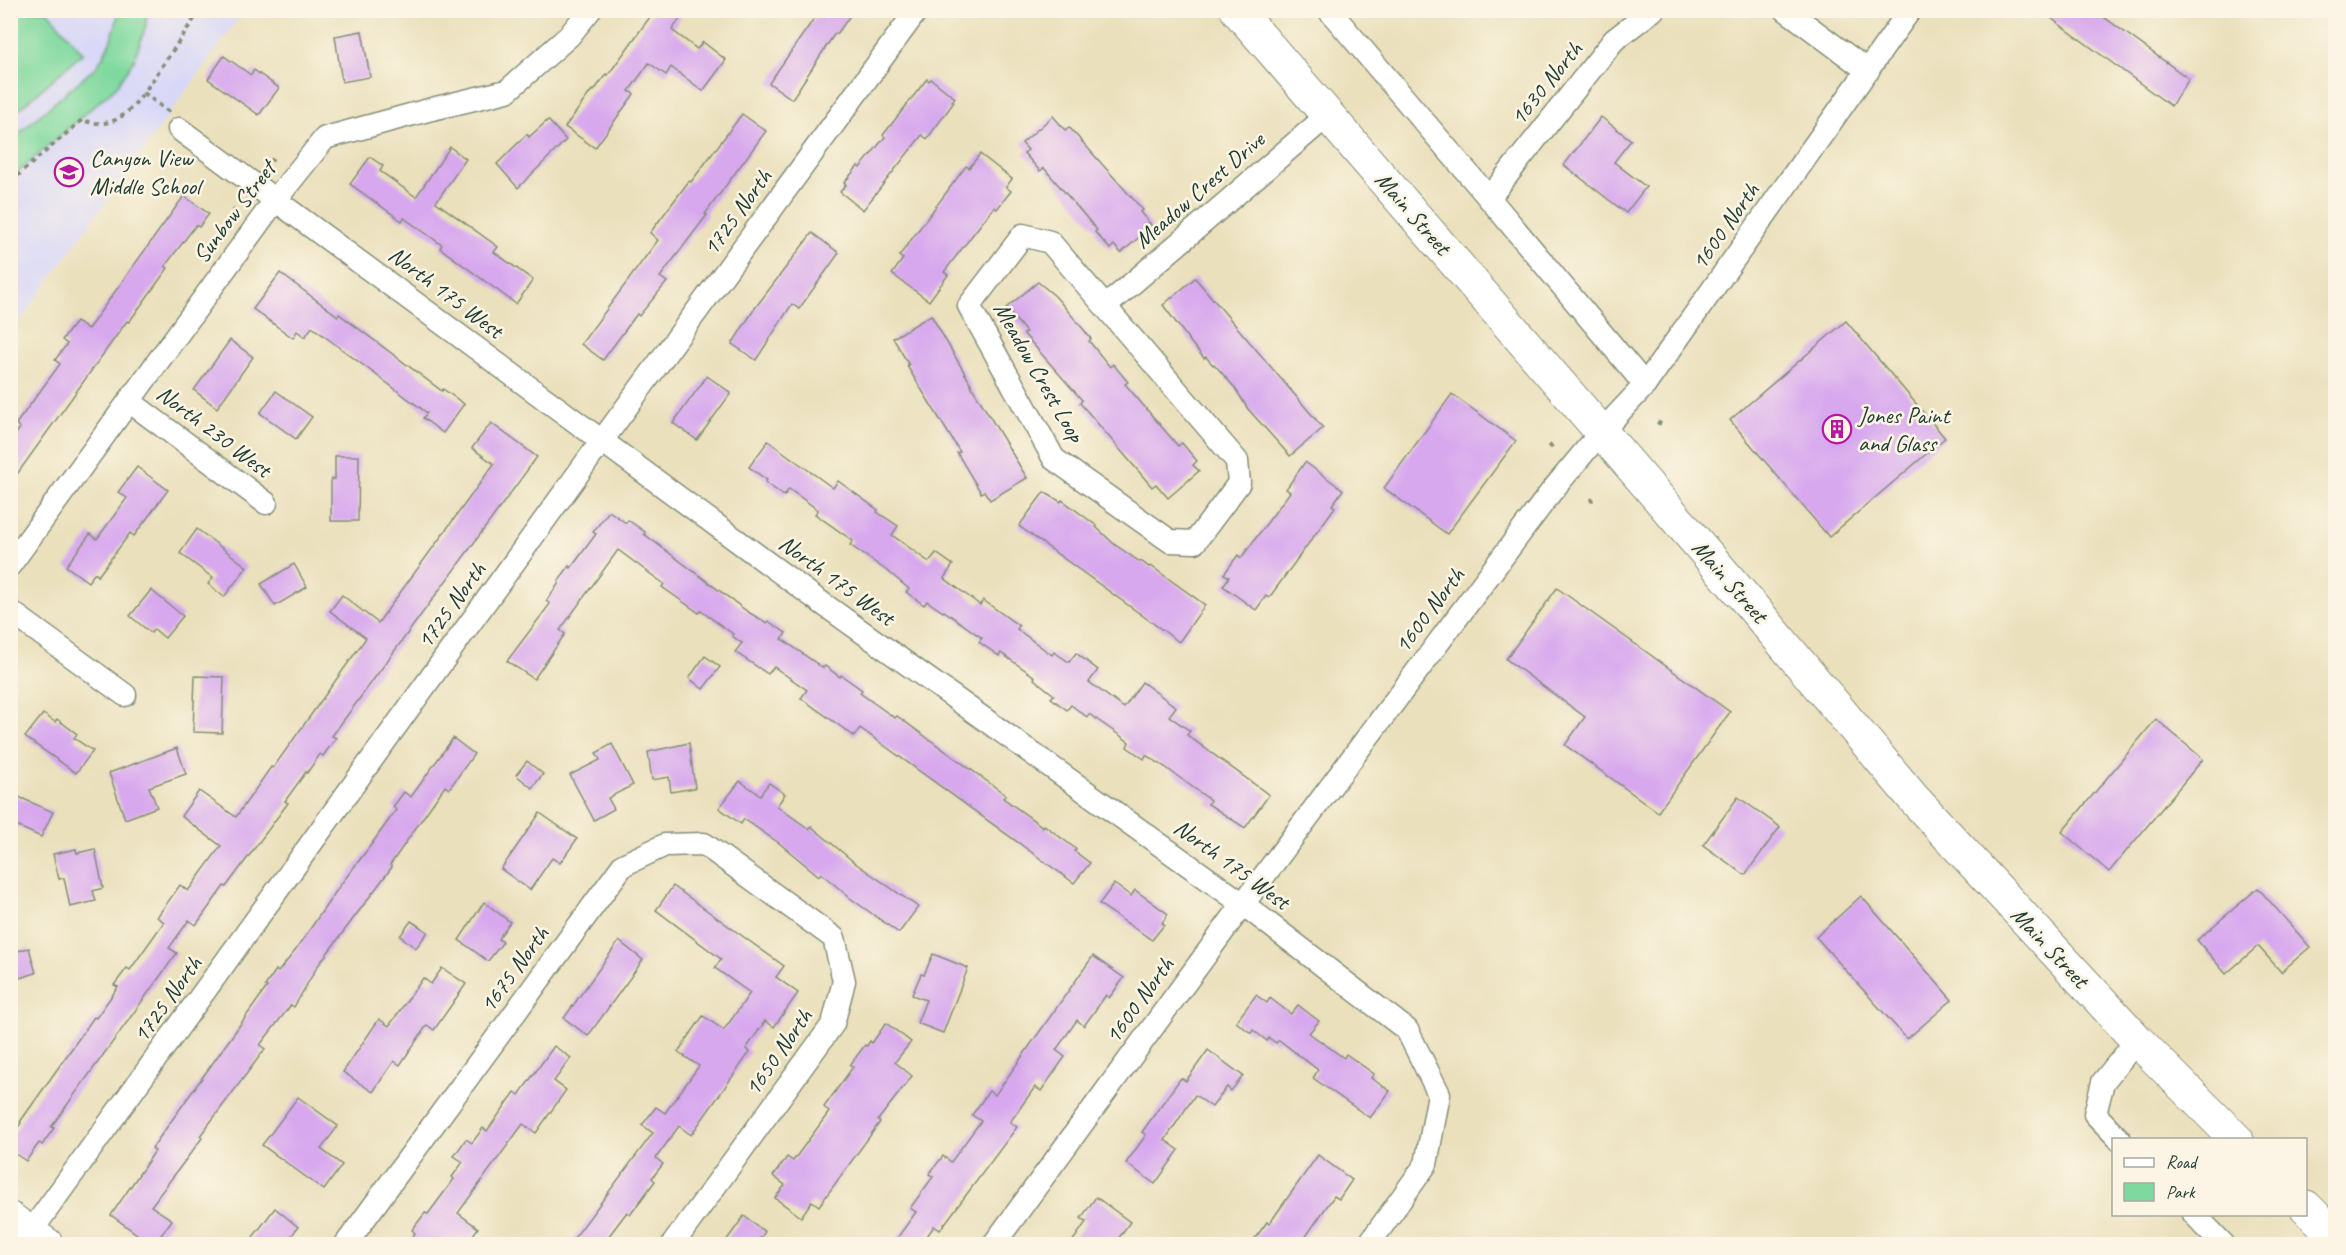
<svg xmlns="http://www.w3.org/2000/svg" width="2346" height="1255" font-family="Caveat,sans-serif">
<rect width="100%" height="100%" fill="#fcf5e5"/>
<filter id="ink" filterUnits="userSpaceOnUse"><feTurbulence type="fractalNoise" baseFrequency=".0167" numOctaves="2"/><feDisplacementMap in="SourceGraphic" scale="12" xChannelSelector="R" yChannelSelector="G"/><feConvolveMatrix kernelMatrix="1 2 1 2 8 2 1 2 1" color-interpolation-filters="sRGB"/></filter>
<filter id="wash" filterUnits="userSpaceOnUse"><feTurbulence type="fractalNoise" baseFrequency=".008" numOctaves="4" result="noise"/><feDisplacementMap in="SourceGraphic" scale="24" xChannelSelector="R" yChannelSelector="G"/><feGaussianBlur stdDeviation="1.35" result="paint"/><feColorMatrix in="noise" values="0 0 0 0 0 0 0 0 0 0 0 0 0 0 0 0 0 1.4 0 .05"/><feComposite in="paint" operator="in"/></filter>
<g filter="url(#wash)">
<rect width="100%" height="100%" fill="#eae0bc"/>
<polygon fill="#d8d7f8" points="11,11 244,11 11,333"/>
<g fill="#7fd99f" stroke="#4f8b6a" stroke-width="1.5">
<polygon points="11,10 47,11 83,53 11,116"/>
<path d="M119,11h28l-1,14 -12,35 -17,26 -106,92v-38l86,-74c12,-17 18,-34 22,-55z"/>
</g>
<g id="blocks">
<g fill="#d7a8ee">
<polygon points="655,10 686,10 672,30 697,49 703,42 726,60 703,91 671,67 666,75 649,63 629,91 634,94 595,148 565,127 592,90 594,91 606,74 608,75"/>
<polygon points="820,10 854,10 837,34 835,33 792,99 769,83"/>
<polygon points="2040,10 2094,10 2189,79 2171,106"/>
<polygon points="362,31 370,77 342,82 335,36"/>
<polygon points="224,56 251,75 254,70 279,88 259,115 208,79"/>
<polygon points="927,79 929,81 931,79 955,98 952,101 954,102 927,139 922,135 863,210 840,192 846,185 844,183 858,166 860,168 885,137 883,135"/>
<polygon points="742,114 766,131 705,214 707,215 660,277 667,282 639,316 637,314 603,360 581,344 658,240 650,233 689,181 691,182"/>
<polygon points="1053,116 1065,130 1069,127 1143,210 1140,212 1152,226 1121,253 1114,245 1110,249 1095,232 1097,230 1044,168 1040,171 1024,153 1028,150 1022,143"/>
<polygon points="1601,117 1631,140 1614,162 1646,187 1626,213 1564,165"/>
<polygon points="548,120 566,140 518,188 497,164 527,134 529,137"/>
<polygon points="450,147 466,159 436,202 498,247 494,252 533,280 516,304 440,248 442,245 404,218 402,221 350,184 370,157 383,166 380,171 416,197"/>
<polygon points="980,154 1012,179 1006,187 1011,191 997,209 994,207 944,272 948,275 929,301 892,274 903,259 899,256 966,166 969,168"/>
<polygon points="184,196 209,214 199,227 196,225 165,266 168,268 129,322 127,321 10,484 10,442 20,428 16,424 60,364 55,360 67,344 62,340 76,322 88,329"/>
<polygon points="812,233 839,253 799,309 792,304 756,360 732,344 755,308"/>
<polygon points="280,273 338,316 339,314 442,391 443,389 464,404 443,433 423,418 427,413 312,327 305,337 297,331 293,338 253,309"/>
<polygon points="1195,278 1323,428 1290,456 1248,409 1235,388 1214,364 1213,365 1206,357 1204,358 1192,344 1163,305"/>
<polygon points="1038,282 1055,296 1084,330 1091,339 1089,341 1110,367 1113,364 1128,382 1125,384 1178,446 1182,443 1197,461 1193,465 1199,471 1168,498 1156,484 1152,487 1080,403 1082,400 1024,334 1026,332 1006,308"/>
<polygon points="931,315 971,384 970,384 1027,478 990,500 984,491 981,493 957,453 960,452 907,366 909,365 893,338"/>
<polygon points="1846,321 1945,438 1829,537 1730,420"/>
<polygon points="230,340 253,357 217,408 194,390"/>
<polygon points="707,376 731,393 697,440 673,423"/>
<polygon points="276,391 312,417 296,439 260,413"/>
<polygon points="1452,394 1516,441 1447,534 1384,488"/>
<polygon points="491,423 537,457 332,736 336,738 323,756 320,754 307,773 306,772 285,801 288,803 226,887 224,886 196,925 189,920 169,948 177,953 51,1127 54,1128 42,1145 39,1143 26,1161 10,1150 10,1138 21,1123 20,1122 94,1017 96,1018 118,987 114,985 127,968 130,970 164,922 157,917 180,885 188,891 221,846 181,816 199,791 236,817 271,767 273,768 366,638 330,611 342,595 378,623 494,464 472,448"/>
<polygon points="768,441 833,488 838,481 878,510 877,512 898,526 892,535 929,562 936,553 953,565 944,578 980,605 983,600 1019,626 1017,629 1052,655 1054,652 1069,662 1076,653 1098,670 1089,682 1124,708 1142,682 1176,707 1169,716 1190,731 1187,735 1269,795 1245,828 1208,804 1210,800 1165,767 1146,755 1144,759 1127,747 1129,742 1089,714 1087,717 1071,705 1067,710 1051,698 1054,695 1034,679 1035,677 1001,653 999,656 979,642 982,638 944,611 943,612 927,601 924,605 906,592 909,589 890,573 850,545 853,541 815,514 818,510 789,489 784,496 765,482 767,480 749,467"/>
<polygon points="335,456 359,456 358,521 331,521 331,479 335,479"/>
<polygon points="1305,462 1343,490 1332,505 1335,507 1269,598 1266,596 1256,610 1223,586 1229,577 1224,574 1238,555 1241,558 1290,492 1286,489"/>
<polygon points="137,467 168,490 134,536 130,533 98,576 95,573 88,582 66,566 90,534 97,539 127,498 118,492"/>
<polygon points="1044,492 1061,502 1062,500 1097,526 1096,527 1114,544 1140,562 1141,561 1149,567 1151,566 1205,605 1179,642 1019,526"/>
<polygon points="609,511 626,523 628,520 645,532 644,534 748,612 767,623 768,621 786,633 782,639 823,668 825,666 840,677 841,675 862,690 860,693 895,718 897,716 1006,795 1003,798 1043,827 1044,825 1076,849 1074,851 1090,863 1074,883 860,728 854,736 801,698 807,690 774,667 768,674 735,652 742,643 732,636 733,634 701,611 699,613 662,587 664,584 618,550 560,630 565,634 534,679 507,661 550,604 546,601 559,583 558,582 569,566 571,568 596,534 593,532"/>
<polygon points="197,529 247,567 224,597 208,584 213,578 180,553"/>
<polygon points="294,564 307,587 275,606 261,584"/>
<polygon points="1557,588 1730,712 1658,812 1565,745 1585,717 1506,659"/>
<polygon points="151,590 183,616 165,638 154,629 151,633 130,616"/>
<polygon points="705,656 720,667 703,689 689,678"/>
<polygon points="195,676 224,677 222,733 193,732"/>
<polygon points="43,714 55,722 57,719 77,734 74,738 93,751 76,773 25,737"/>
<polygon points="2156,719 2203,759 2109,872 2062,832"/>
<polygon points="453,738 474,754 449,789 445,786 390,865 392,867 317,967 294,1007 291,1005 260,1045 265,1049 200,1136 202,1138 151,1206 172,1220 154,1245 152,1245 111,1215 155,1151 152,1148 267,987 265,986 276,970 278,972 295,951 341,884 368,849 396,810 393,807 404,792 411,797"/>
<polygon points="689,743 695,788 671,792 669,777 652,780 648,752"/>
<polygon points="612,744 633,785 608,798 614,809 594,820 570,775 600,760 596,753"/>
<polygon points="177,748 186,774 149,787 157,807 125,819 109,773"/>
<polygon points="527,761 543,774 532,788 516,775"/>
<polygon points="740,781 760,795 769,783 785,794 777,806 809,829 811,826 855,863 918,907 899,933 850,898 821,873 819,876 779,843 744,819 741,824 719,808"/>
<polygon points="10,793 53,812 41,837 10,823"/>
<polygon points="1738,797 1780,827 1745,875 1703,845"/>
<polygon points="540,813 577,839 560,863 552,858 530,890 501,869"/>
<polygon points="76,849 77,853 95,849 103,888 93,891 96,901 70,907 64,878 59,879 53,854"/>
<polygon points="1114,884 1131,896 1135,890 1168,914 1162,923 1164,925 1152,940 1099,904"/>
<polygon points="673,886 784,966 776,977 798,993 774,1027 765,1021 746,1049 750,1052 691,1135 679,1126 656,1158 663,1164 652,1178 655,1181 630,1215 627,1212 602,1245 569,1245 653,1133 642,1125 656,1107 665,1113 699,1066 678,1052 703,1016 724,1030 750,993 715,968 721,959 656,910"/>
<polygon points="2258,888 2310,947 2281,972 2258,946 2226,974 2197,940"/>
<polygon points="1861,896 1952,1000 1907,1039 1816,937"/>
<polygon points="484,902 510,922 498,939 503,942 488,961 459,940"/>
<polygon points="411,921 428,932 416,948 400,936"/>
<polygon points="619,941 643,960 588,1036 564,1018"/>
<polygon points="29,948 36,973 10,981 10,953"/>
<polygon points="933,954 968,968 943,1033 917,1023 926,1000 912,995 921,974 924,975"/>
<polygon points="1093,956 1124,978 1109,998 1106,995 1084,1026 1077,1020 1056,1050 1065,1057 1041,1091 1035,1087 1010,1122 1017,1127 940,1230 934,1226 921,1245 892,1245 916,1212 910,1208 933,1177 929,1174 943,1156 951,1162 981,1121 972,1115 989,1091 995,1095"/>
<polygon points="442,968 466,984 434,1030 427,1025 400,1065 394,1061 373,1092 343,1072 379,1019 389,1026 423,978 431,984"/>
<polygon points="1256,995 1267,1003 1270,998 1291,1014 1298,1005 1319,1021 1309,1033 1344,1058 1346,1054 1374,1074 1371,1078 1390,1091 1370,1118 1313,1078 1318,1070 1279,1040 1276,1043 1269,1038 1267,1041 1253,1030 1251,1033 1236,1022"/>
<polygon points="886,1023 911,1042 895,1062 912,1076 878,1120 880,1122 819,1206 812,1201 801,1217 775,1198 785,1185 773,1176 787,1157 793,1161 829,1112 824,1107 853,1067 850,1065 865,1045 867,1046 870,1041 872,1043"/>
<polygon points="554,1046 571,1058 554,1081 566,1090 536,1133 523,1124 458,1213 478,1228 466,1245 407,1245 415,1233 412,1230 425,1213 428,1214 454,1179 452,1177 463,1162 454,1156 466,1139 472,1143 483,1128 487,1131 515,1092 519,1095"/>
<polygon points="1208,1050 1243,1076 1231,1091 1227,1087 1212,1107 1195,1095 1165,1140 1179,1150 1155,1184 1126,1163 1146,1135 1142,1132 1167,1097 1181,1078 1186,1081"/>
<polygon points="298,1097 338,1126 321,1149 342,1165 324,1190 262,1145"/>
<polygon points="1318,1155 1352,1180 1339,1199 1334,1196 1300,1245 1250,1245 1267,1222 1269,1224"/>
<polygon points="1096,1197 1130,1222 1114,1245 1070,1245 1086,1222 1081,1218"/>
<polygon points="275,1208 298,1227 285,1245 247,1245"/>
<polygon points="744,1216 765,1232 755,1245 723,1245"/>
</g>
</g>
</g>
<g filter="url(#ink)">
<use href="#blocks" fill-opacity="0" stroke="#848e78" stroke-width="1.5"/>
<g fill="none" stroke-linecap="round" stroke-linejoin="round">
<g stroke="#848e78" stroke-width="25">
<g id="street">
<polyline points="1329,10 1489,198 1645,385"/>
<polyline points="1786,10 1868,71"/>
<polyline points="179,129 819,601 1243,904 1407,1030 1439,1094 1426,1164 1369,1244"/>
<polyline points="1489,198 1614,40 1653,10"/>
<polygon points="1023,235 1050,242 1237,461 1239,483 1195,542 1170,541 1054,459 969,306"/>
<polyline points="1106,306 1328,115"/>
<polyline points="129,401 266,503"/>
<polyline points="10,565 276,199 325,138 432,109 507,91 569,36 590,10"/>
<polyline points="10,611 125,695"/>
<polyline points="2120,1140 2095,1114 2103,1082 2137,1040"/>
<polyline points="2194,1214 2223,1244"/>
<polyline points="22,1244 585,464 917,10"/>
<polyline points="346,1244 623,865 665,845 704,844 834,938 844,981 833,1024 673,1244"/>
<polyline points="994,1244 1243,904 1551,492 1601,432 1645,385 1910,10"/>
</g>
</g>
<g stroke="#848e78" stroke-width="34">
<polyline id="secondary" points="10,1218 47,1244"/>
</g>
<g stroke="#848e78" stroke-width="35">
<g id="primary">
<polyline points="1237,10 1744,597 1914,799 2137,1040 2237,1140"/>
<polyline points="2306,1207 2336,1237"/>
</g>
</g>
<g stroke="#848e78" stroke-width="4" stroke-dasharray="4.5 4.5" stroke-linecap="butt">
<polyline points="169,112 144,93 200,10"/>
<polyline points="271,161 273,159"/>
<path d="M10,182l72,-62c31,10 44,-5 62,-27"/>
<polyline points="233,211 235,210"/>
<polyline points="1657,422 1661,424"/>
<polyline points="1549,445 1553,448"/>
<polyline points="1591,498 1592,502"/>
</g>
<use href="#street" stroke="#fff" stroke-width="22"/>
<use href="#secondary" stroke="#fff" stroke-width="32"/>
<use href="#primary" stroke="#fff" stroke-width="33"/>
</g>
</g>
<defs>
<g id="school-ring" transform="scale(1.5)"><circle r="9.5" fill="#fcf5e5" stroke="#b5179e" stroke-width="1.5"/><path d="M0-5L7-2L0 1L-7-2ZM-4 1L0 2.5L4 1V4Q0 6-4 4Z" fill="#b5179e"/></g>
<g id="building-ring" transform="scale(1.5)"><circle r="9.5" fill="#fcf5e5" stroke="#b5179e" stroke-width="1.5"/><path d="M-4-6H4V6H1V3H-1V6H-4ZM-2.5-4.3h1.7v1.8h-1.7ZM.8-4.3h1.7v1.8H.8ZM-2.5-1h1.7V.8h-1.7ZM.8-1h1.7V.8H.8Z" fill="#b5179e"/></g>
</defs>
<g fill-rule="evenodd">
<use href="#school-ring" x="69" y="172"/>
<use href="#building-ring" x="1837" y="429"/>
</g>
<g text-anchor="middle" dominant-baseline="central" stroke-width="5" stroke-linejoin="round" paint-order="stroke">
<g font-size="24" fill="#1f3d34" stroke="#fcf5e5">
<text transform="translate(1546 83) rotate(-51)">1630 North</text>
<text transform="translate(1199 190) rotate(-41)">Meadow Crest Drive</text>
<text transform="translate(234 212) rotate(-53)">Sunbow Street</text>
<text transform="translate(737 212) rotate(-54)">1725 North</text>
<text transform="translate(1413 213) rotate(49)">Main Street</text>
<text transform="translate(1725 226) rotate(-55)">1600 North</text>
<text transform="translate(446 292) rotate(37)">North 175 West</text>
<text transform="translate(1039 372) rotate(60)">Meadow Crest Loop</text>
<text transform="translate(214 431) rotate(37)">North 230 West</text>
<text transform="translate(837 580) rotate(36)">North 175 West</text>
<text transform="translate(1730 581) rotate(49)">Main Street</text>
<text transform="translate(451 605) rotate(-54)">1725 North</text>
<text transform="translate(1429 610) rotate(-53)">1600 North</text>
<text transform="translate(1232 864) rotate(36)">North 175 West</text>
<text transform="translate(2050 947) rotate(47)">Main Street</text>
<text transform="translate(514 969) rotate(-54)">1675 North</text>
<text transform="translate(167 999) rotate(-54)">1725 North</text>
<text transform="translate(1139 1000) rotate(-54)">1600 North</text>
<text transform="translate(778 1052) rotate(-55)">1650 North</text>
</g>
<g font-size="24" fill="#1f3d34" stroke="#fcf5e5" text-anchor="start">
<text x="90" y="158">Canyon View<tspan x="90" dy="28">Middle School</tspan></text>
<text x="1858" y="415">Jones Paint<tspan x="1858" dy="28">and Glass</tspan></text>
</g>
</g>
<rect width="2346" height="1255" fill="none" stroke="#fcf5e5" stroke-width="36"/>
<rect x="2112" y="1138" width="195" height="78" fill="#fcf5e5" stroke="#a4ab9e" stroke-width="1.5"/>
<rect x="2124" y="1158" width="30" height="9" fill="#ffffff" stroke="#a4ab9e" stroke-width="1.5"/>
<text x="2166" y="1168" font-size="18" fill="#1f3d34">Road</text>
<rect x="2124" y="1183" width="30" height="18" fill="#7fd99f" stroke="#a4ab9e" stroke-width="1.5"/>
<text x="2166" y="1198" font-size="18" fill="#1f3d34">Park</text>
</svg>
